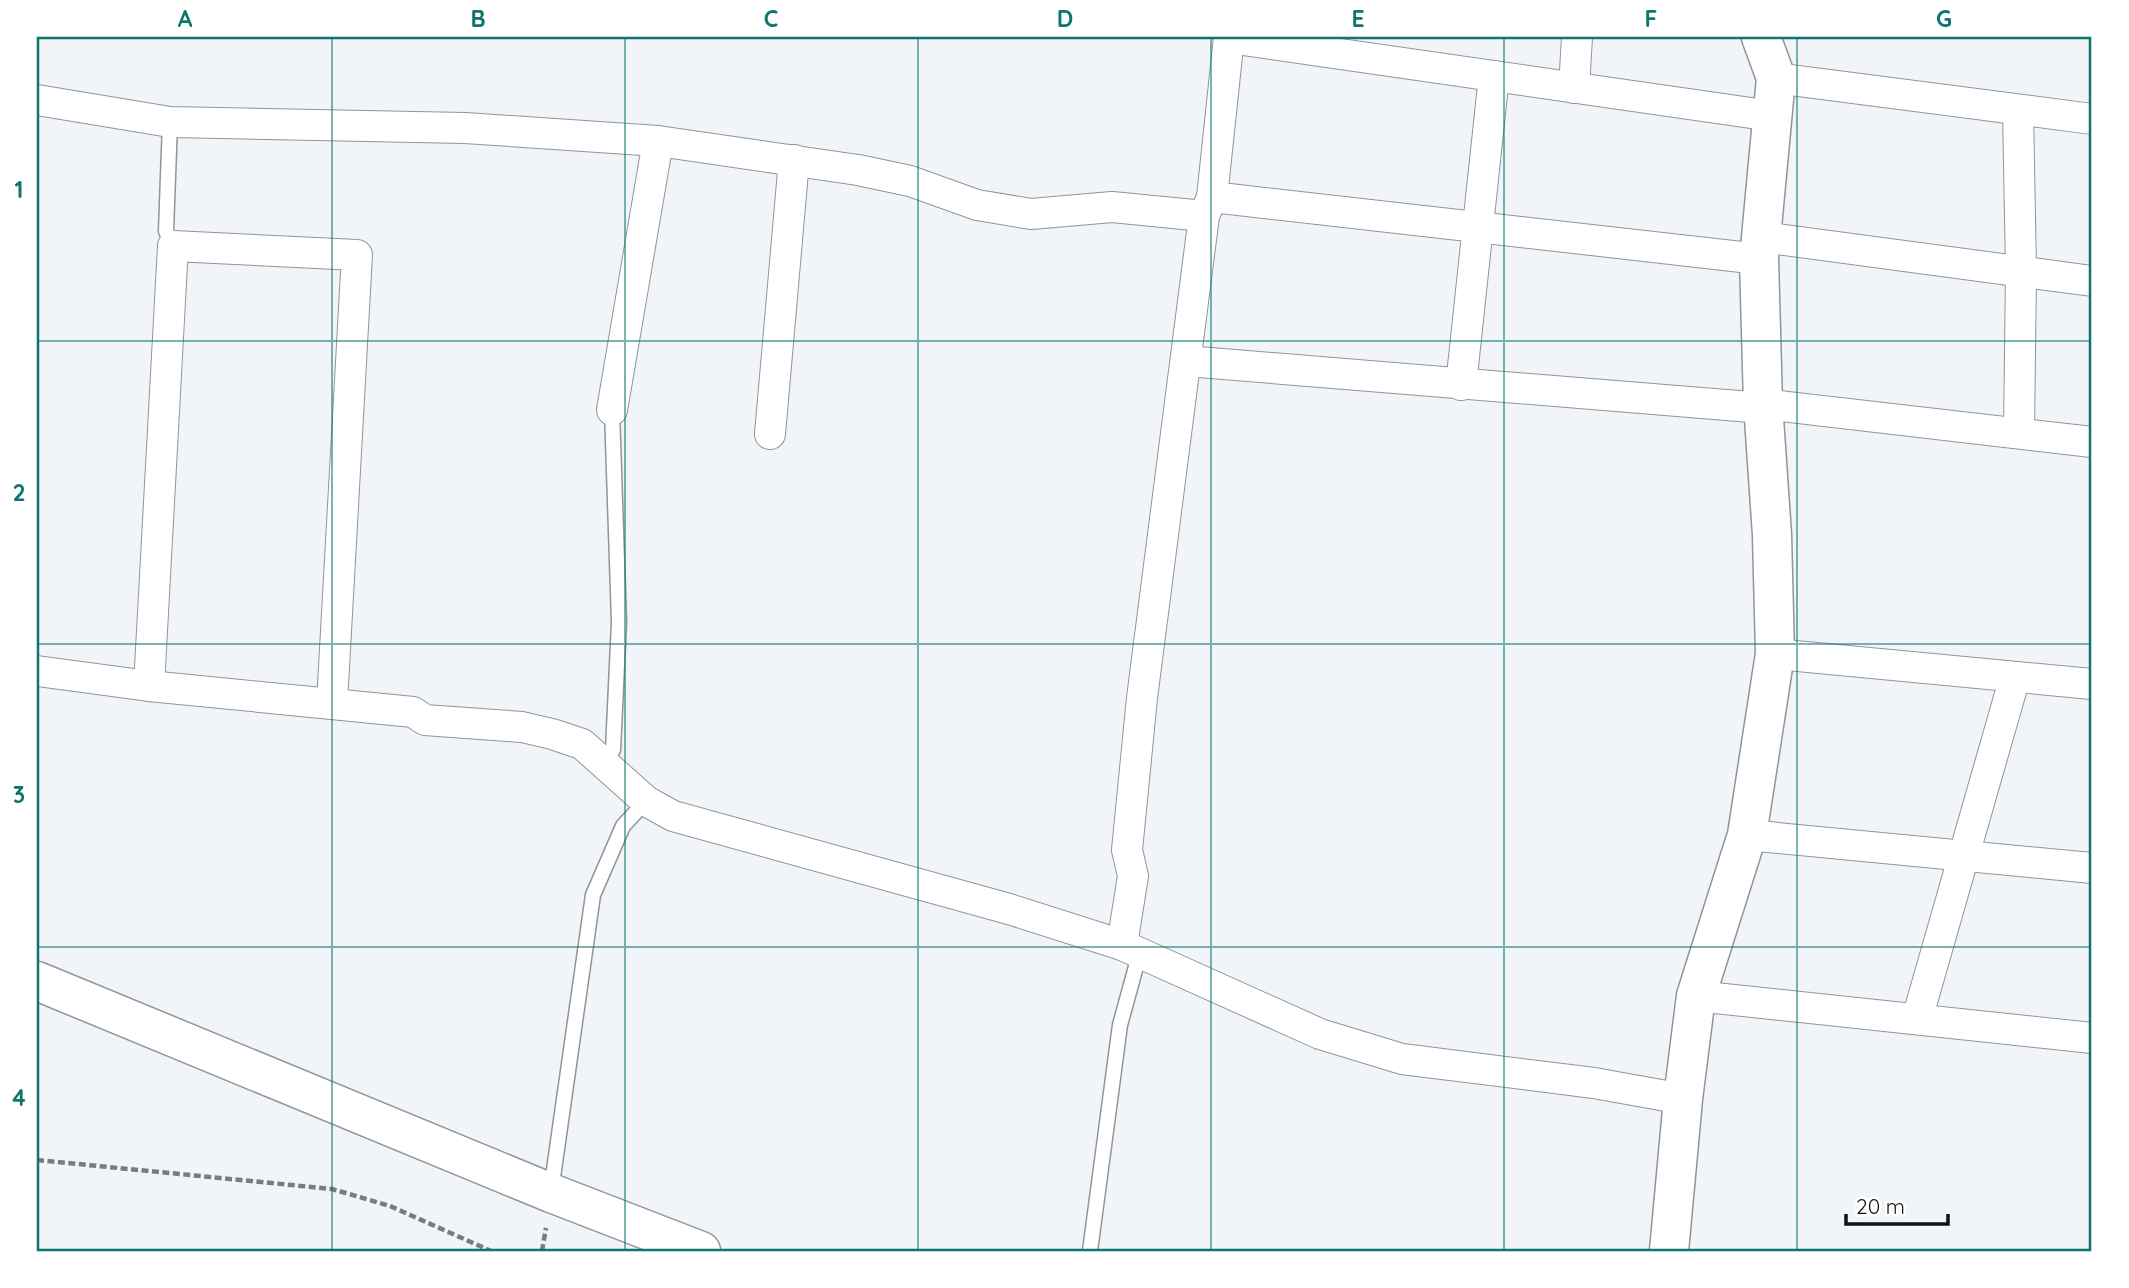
<svg xmlns="http://www.w3.org/2000/svg" width="2129" height="1288" font-family="Quicksand,sans-serif">
<rect width="100%" height="100%" fill="#f1f5fa"/>
<g fill="none" stroke-linecap="round" stroke-linejoin="round">
<g stroke="#919499" stroke-width="17">
<g id="lane">
<polyline points="170,122 166,231 173,246"/>
<polyline points="602,763 613,750 619,622 612,410"/>
<polyline points="551,1191 593,895 623,826 646,801"/>
<polyline points="1090,1251 1120,1025 1140,952"/>
</g>
</g>
<g stroke="#919499" stroke-width="32">
<g id="street">
<polyline points="1229,38 1772,116"/>
<polyline points="1776,78 2092,119"/>
<polyline points="1574,88 1577,37"/>
<polyline points="37,100 170,122 465,128 658,141 858,170 910,181 977,205 1031,214 1112,207 1204,216"/>
<polyline points="2018,110 2021,271 2019,433"/>
<polyline points="1212,197 1759,259"/>
<polyline points="1762,237 2092,281"/>
<polyline points="1186,361 1763,408"/>
<polyline points="1461,385 1494,76"/>
<polyline points="1763,404 2092,442"/>
<polyline points="612,410 658,141"/>
<polyline points="770,434 794,160"/>
<polyline points="1775,654 2092,684"/>
<polyline points="37,671 149,686 413,712 425,720 522,727 552,734 582,744 646,801 673,816 1009,909 1122,945 1320,1034 1402,1059 1594,1083 1683,1099"/>
<polyline points="149,686 173,246 357,255 332,703"/>
<polyline points="1747,835 2092,868"/>
<polyline points="1122,945 1133,876 1127,850 1142,698 1204,216 1212,197 1229,37"/>
<polyline points="1696,996 2092,1038"/>
<polyline points="1917,1019 2015,677"/>
</g>
</g>
<g stroke="#919499" stroke-width="41">
<g id="secondary">
<polyline points="37,981 551,1193 701,1251"/>
<polyline points="1669,1251 1683,1099 1696,996 1747,835 1775,654 1772,535 1763,404 1759,259 1776,78 1761,37"/>
</g>
</g>
<g stroke="#797b7e" stroke-width="4.5" stroke-dasharray="7 3.5" stroke-linecap="butt">
<polyline points="37,1160 332,1189 390,1206 491,1251"/>
<polyline points="542,1251 546,1228"/>
</g>
<use href="#lane" stroke="#fff" stroke-width="14"/>
<use href="#street" stroke="#fff" stroke-width="30"/>
<use href="#secondary" stroke="#fff" stroke-width="38"/>
</g>
<path fill="none" stroke="#0f766e" stroke-width="2" stroke-opacity="0.55" d="M332,37v1214M625,37v1214M918,37v1214M1211,37v1214M1504,37v1214M1797,37v1214M37,341h2055M37,644h2055M37,947h2055"/>
<rect width="2129" height="1288" fill="none" stroke="#ffffff" stroke-width="77"/>
<path d="M1846 1214v10h102v-10" fill="none" stroke="#111213" stroke-width="3.5"/>
<text x="1856" y="1214" font-size="21" fill="#111213" stroke="#ffffff" stroke-width="5" paint-order="stroke">20 m</text>
<rect x="38" y="38" width="2052" height="1212" fill="none" stroke="#0f766e" stroke-width="2.5"/>
<g font-size="23" text-anchor="middle" font-weight="bold" fill="#0f766e">
<text x="185" y="27">A</text>
<text x="478" y="27">B</text>
<text x="771" y="27">C</text>
<text x="1065" y="27">D</text>
<text x="1358" y="27">E</text>
<text x="1651" y="27">F</text>
<text x="1944" y="27">G</text>
<text x="19" y="198">1</text>
<text x="19" y="501">2</text>
<text x="19" y="803">3</text>
<text x="19" y="1106">4</text>
</g>
</svg>
